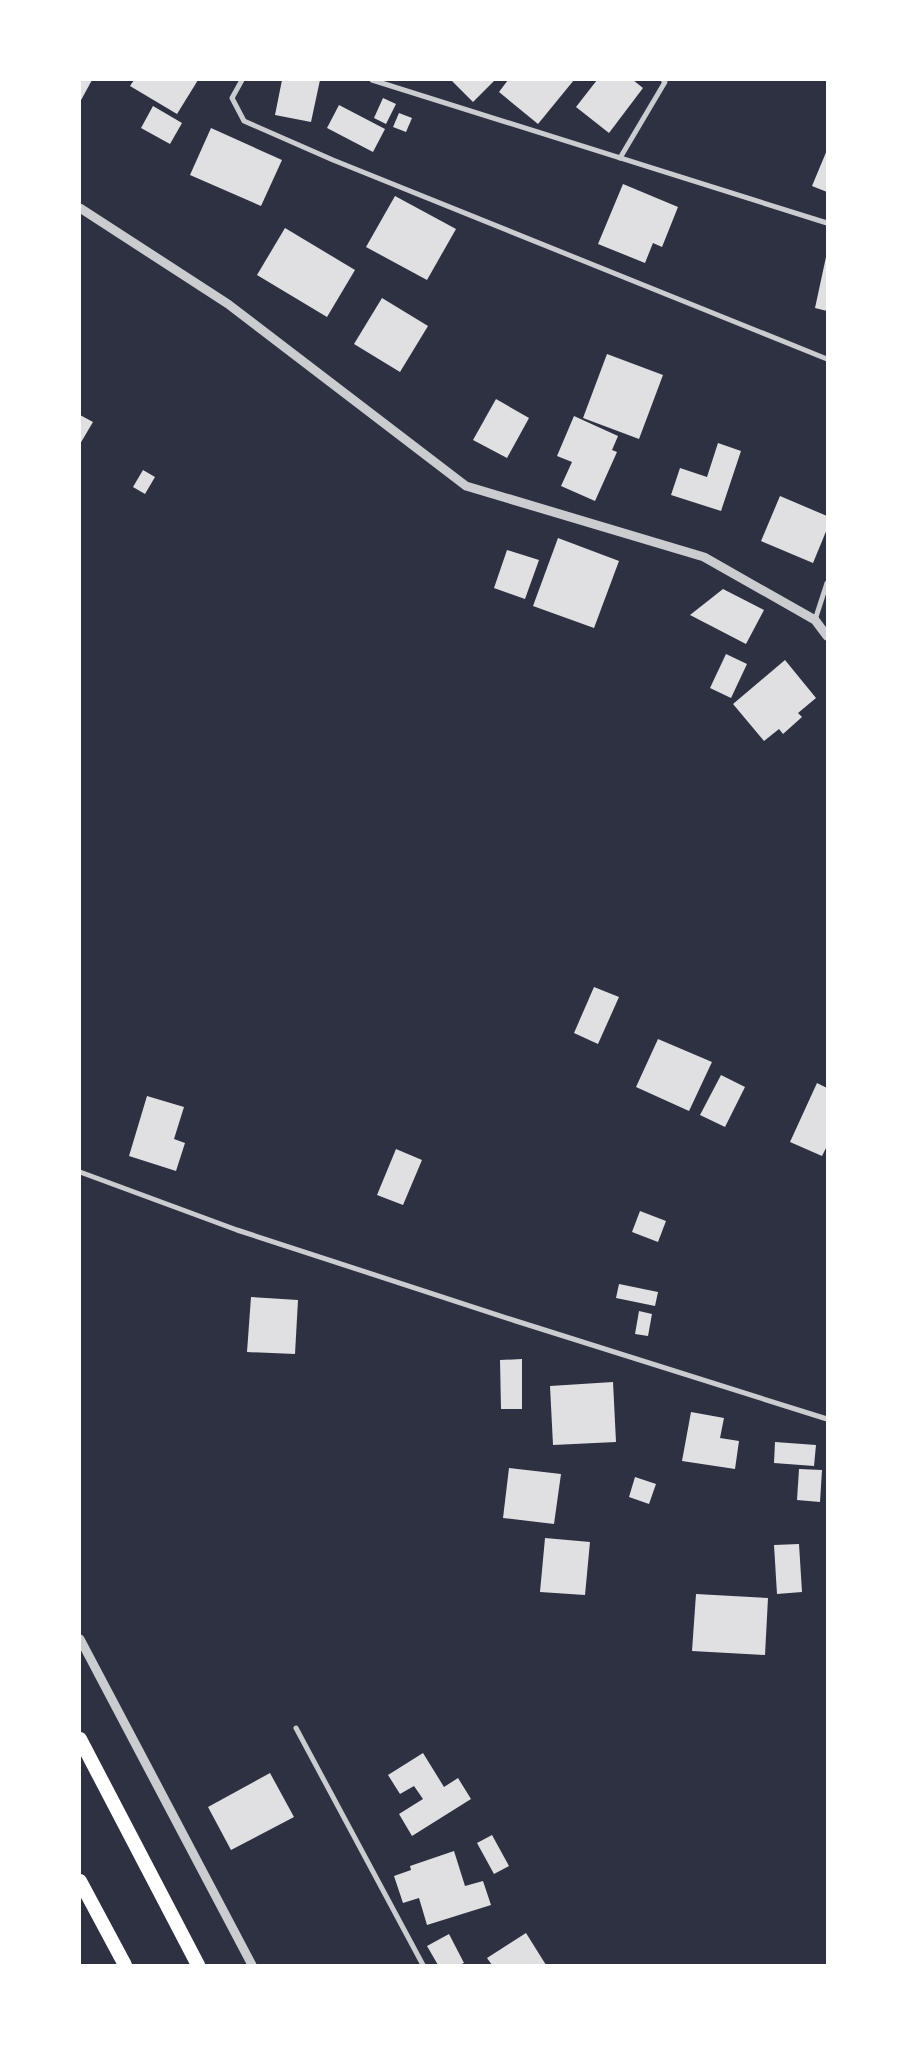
<svg xmlns="http://www.w3.org/2000/svg" width="907" height="2045" font-family="'Nunito Sans',sans-serif">
<rect width="100%" height="100%" fill="#2d3142"/>
<g fill="#e0e0e3">
<polygon points="80,80 92,80 80,102"/>
<polygon points="134,80 198,80 177,114 130,86"/>
<polygon points="282,80 320,80 311,122 275,115"/>
<polygon points="451,80 495,80 473,102"/>
<polygon points="508,80 574,80 538,124 499,92"/>
<polygon points="597,80 633,80 643,88 609,133 576,107"/>
<polygon points="383,98 396,104 386,124 374,118"/>
<polygon points="339,105 385,129 373,152 327,128"/>
<polygon points="153,106 182,123 170,144 141,128"/>
<polygon points="399,113 412,118 406,132 393,127"/>
<polygon points="211,128 282,160 261,206 190,175"/>
<polygon points="827,150 827,192 812,186"/>
<polygon points="623,184 678,207 662,247 653,243 645,263 598,244"/>
<polygon points="395,196 456,229 427,280 366,247"/>
<polygon points="285,228 355,270 327,317 257,275"/>
<polygon points="826,257 827,257 827,311 815,308"/>
<polygon points="382,298 428,326 400,372 354,344"/>
<polygon points="607,354 663,375 639,439 583,418"/>
<polygon points="496,399 529,418 507,458 473,440"/>
<polygon points="80,415 93,422 80,444"/>
<polygon points="574,416 618,436 612,450 617,452 595,501 561,486 572,462 557,456"/>
<polygon points="718,443 741,451 721,511 671,495 680,468 707,477"/>
<polygon points="143,470 155,477 145,494 133,487"/>
<polygon points="780,496 827,516 827,529 813,563 761,541"/>
<polygon points="558,538 619,561 594,628 533,606"/>
<polygon points="507,550 539,560 525,599 494,588"/>
<polygon points="723,589 764,610 746,644 690,615"/>
<polygon points="726,654 747,664 731,698 710,688"/>
<polygon points="785,660 816,698 798,713 802,717 783,734 779,729 764,741 733,704"/>
<polygon points="594,987 619,997 598,1044 574,1033"/>
<polygon points="658,1039 712,1062 689,1111 636,1087"/>
<polygon points="721,1075 745,1087 725,1127 700,1115"/>
<polygon points="817,1083 827,1088 827,1146 822,1156 790,1142"/>
<polygon points="147,1096 184,1107 174,1139 185,1143 176,1171 129,1156"/>
<polygon points="396,1149 422,1160 403,1205 377,1195"/>
<polygon points="640,1211 666,1221 658,1242 632,1232"/>
<polygon points="619,1284 658,1292 655,1306 616,1298"/>
<polygon points="251,1297 298,1300 295,1354 247,1352"/>
<polygon points="639,1311 652,1314 648,1336 635,1334"/>
<polygon points="522,1359 522,1409 501,1409 500,1360"/>
<polygon points="613,1382 616,1442 553,1445 550,1386"/>
<polygon points="691,1412 724,1418 720,1438 739,1441 735,1469 682,1461"/>
<polygon points="775,1442 816,1445 814,1466 774,1463"/>
<polygon points="509,1468 561,1474 554,1524 503,1518"/>
<polygon points="799,1469 822,1470 820,1502 797,1500"/>
<polygon points="635,1477 656,1484 649,1504 629,1497"/>
<polygon points="545,1538 590,1542 585,1595 540,1592"/>
<polygon points="799,1544 802,1592 777,1594 774,1545"/>
<polygon points="696,1594 768,1598 765,1655 692,1651"/>
<polygon points="423,1753 444,1787 458,1778 471,1799 412,1836 399,1814 423,1799 414,1786 400,1794 388,1775"/>
<polygon points="270,1773 294,1817 231,1850 208,1807"/>
<polygon points="492,1835 509,1866 494,1874 477,1843"/>
<polygon points="454,1851 465,1886 483,1881 491,1905 427,1925 419,1898 403,1903 394,1876 411,1870 410,1866"/>
<polygon points="526,1933 546,1965 492,1965 487,1958"/>
<polygon points="449,1934 464,1963 459,1965 438,1965 427,1946"/>
</g>
<g fill="none" stroke-linecap="round" stroke-linejoin="round">
<g stroke="#caccd0" stroke-width="5">
<polyline points="242,80 232,98 244,121 333,160 827,359"/>
<polyline points="372,80 827,223"/>
<polyline points="620,158 665,82 663,80"/>
<polyline points="815,620 827,583"/>
<polyline points="80,1172 237,1230 516,1321 827,1419"/>
<polyline points="296,1728 423,1965"/>
</g>
<g stroke="#caccd0" stroke-width="9">
<polyline points="80,208 228,304 466,486 704,557 815,620 827,636"/>
<polyline points="80,1639 252,1965"/>
</g>
<g stroke="#fff" stroke-width="14">
<polyline points="80,1739 198,1965"/>
<polyline points="80,1881 125,1965"/>
</g>
</g>
<rect width="907" height="2045" fill="none" stroke="#ffffff" stroke-width="162"/>
</svg>
